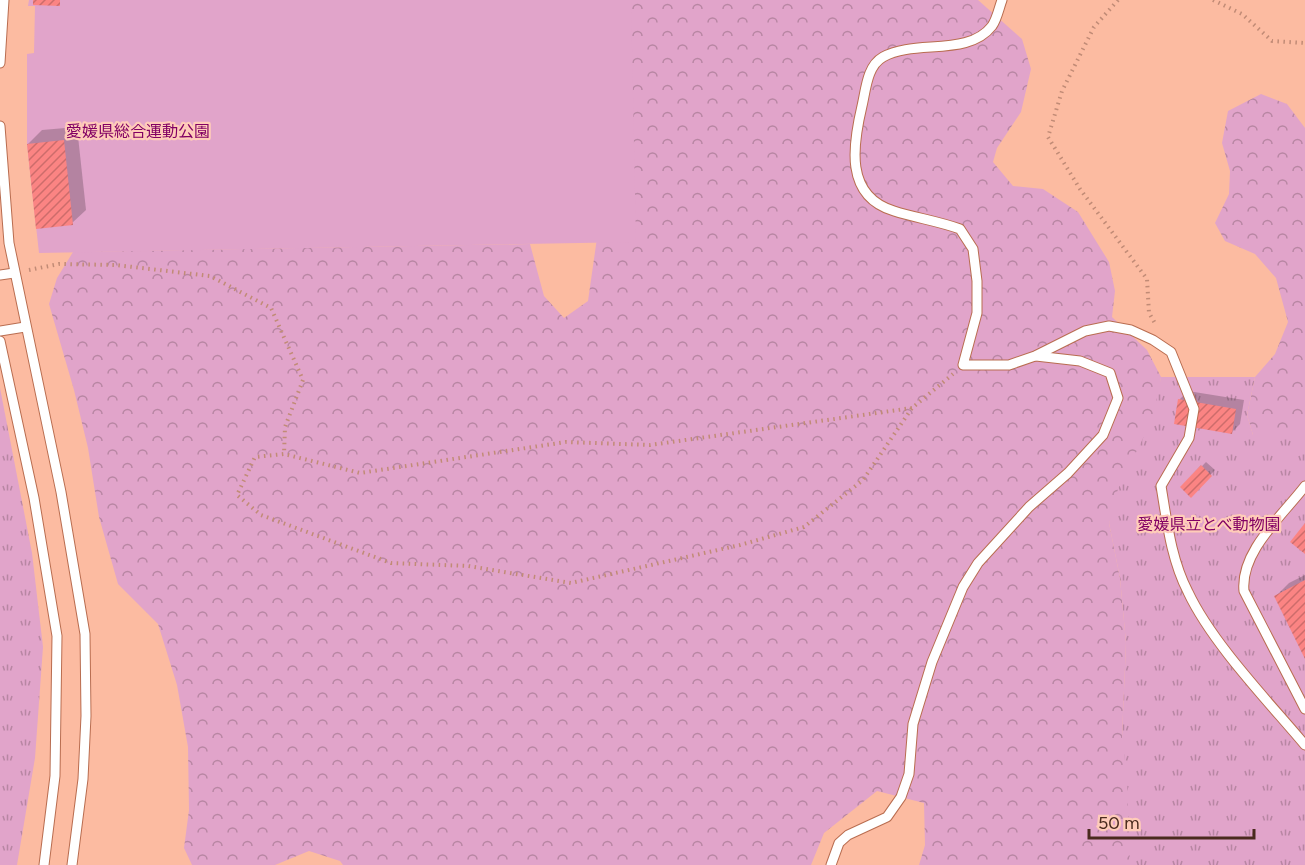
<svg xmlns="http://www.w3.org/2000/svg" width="1305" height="865" font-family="Figtree,'Noto Sans JP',sans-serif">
<defs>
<pattern id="forest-crowns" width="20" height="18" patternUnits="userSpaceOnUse" patternTransform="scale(1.5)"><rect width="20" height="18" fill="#e1a4ca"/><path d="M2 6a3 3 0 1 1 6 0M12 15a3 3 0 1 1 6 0" fill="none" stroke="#b886a3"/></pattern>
<pattern id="park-tufts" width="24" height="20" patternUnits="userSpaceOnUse" patternTransform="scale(1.5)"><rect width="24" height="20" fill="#e1a4ca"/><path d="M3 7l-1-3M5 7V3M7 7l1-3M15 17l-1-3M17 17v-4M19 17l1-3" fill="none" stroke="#b886a3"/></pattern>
<pattern id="building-hatch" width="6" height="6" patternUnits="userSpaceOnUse" patternTransform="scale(1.5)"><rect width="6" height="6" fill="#fb8483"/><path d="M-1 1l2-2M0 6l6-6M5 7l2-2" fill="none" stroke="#cd6c6b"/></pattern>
</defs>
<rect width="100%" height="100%" fill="#fcbba1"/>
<g fill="url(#forest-crowns)">
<polygon points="631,0 978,0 1022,39 1031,69 1021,112 997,148 993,162 1013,186 1043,189 1078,212 1109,262 1115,291 1112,317 1147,350 1161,377 1157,411 1109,523 1120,578 1126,643 1122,737 1239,865 919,865 925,845 924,803 877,791 824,833 811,865 343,865 340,861 309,851 275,865 192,865 184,848 189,810 188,747 177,685 158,624 118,584 99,517 88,448 74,390 49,304 57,278 73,252 530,244 544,296 564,318 588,301"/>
<polygon points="1261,94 1287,104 1305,128 1305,435 1253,435 1247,415 1255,377 1275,354 1288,322 1276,278 1255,254 1225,241 1215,223 1229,194 1230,171 1222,143 1228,111"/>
</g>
<g fill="url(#park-tufts)">
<polygon points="1161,377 1255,377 1247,415 1253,435 1305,435 1305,865 1130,865 1127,779 1122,737 1126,643 1120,578 1109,523 1118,489 1153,418"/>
<polygon points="0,388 32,553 43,647 35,758 17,865 0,865"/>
</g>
<polygon fill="#e1a4ca" points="29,0 631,0 636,242 39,253 27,144 27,54 34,53 35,6 28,6"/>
<g fill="#0003">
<polygon points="77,127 86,210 72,223 28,144 42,130"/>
<polygon points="1188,391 1244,400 1240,424 1231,433 1179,400"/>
<polygon points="1206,462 1215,470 1191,495 1182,487"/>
<polygon points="1305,575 1305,656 1276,596 1289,583"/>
</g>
<g fill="url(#building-hatch)">
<polygon points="33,0 60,0 60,6 33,5"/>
<polygon points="64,140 73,225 36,229 27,144"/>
<polygon points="1178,399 1236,409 1232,434 1174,424"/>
<polygon points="1201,465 1212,476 1191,498 1180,487"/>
<polygon points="1305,523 1305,554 1290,542"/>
<polygon points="1305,580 1305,659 1274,596"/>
</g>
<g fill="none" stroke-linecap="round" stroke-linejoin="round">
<g stroke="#b96d50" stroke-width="11">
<g id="service">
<path d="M1002,0c-3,8 -5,19 -10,26 -24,31 -77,13 -109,31 -16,9 -17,32 -21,49 -9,38 -18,90 32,105 22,7 44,10 66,18l13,20 4,32v32l-14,52h46l26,-9 50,-25 24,-5 22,4 22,10 18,12 23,57 -5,29 -28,48c6,36 10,73 27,106 24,51 80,109 117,153"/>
<polyline points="0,63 4,0"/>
<polyline points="0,126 9,243 61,492 85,634 86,716 83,779 72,865"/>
<polyline points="0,275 14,273"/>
<polyline points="0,331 25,327"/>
<polyline points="0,341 34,498 57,636 55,776 44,865"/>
<path d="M1305,486c-23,30 -65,66 -61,105l61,118"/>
<polyline points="831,865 839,843 848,835 887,817 901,797 909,774 913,724 932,662 963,587 978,563 1029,507 1068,473 1103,435 1118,398 1110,373 1080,361 1036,356"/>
</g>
</g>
<g stroke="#c18b76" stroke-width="4" stroke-dasharray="1.5 4.5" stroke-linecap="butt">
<polyline points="1118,0 1094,27 1062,91 1048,137 1080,189 1147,279 1149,313 1156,325"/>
<polyline points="1213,0 1242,14 1272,41 1305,43"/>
<polyline points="29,270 59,264 116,265 210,276 271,308 303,380 285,427 284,454"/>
<polyline points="912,408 650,445 566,442 360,473 284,454 255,457 237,495 261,515 391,563 468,566 571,583 740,545 804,527 863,480 912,408 953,374"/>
</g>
<use href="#service" stroke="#fff" stroke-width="9"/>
</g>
<g text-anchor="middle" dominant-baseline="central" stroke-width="4.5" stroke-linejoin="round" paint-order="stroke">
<g font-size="16" fill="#820064" stroke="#ffccb9">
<text x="138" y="131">愛媛県総合運動公園</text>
<text x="1209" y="524">愛媛県立とべ動物園</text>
</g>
</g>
<path d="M1089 829v9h165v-9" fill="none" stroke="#4a2a1e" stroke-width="3"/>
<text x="1098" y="829" font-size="18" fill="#4a2a1e" stroke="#ffccb9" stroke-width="4.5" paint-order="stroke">50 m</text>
</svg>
